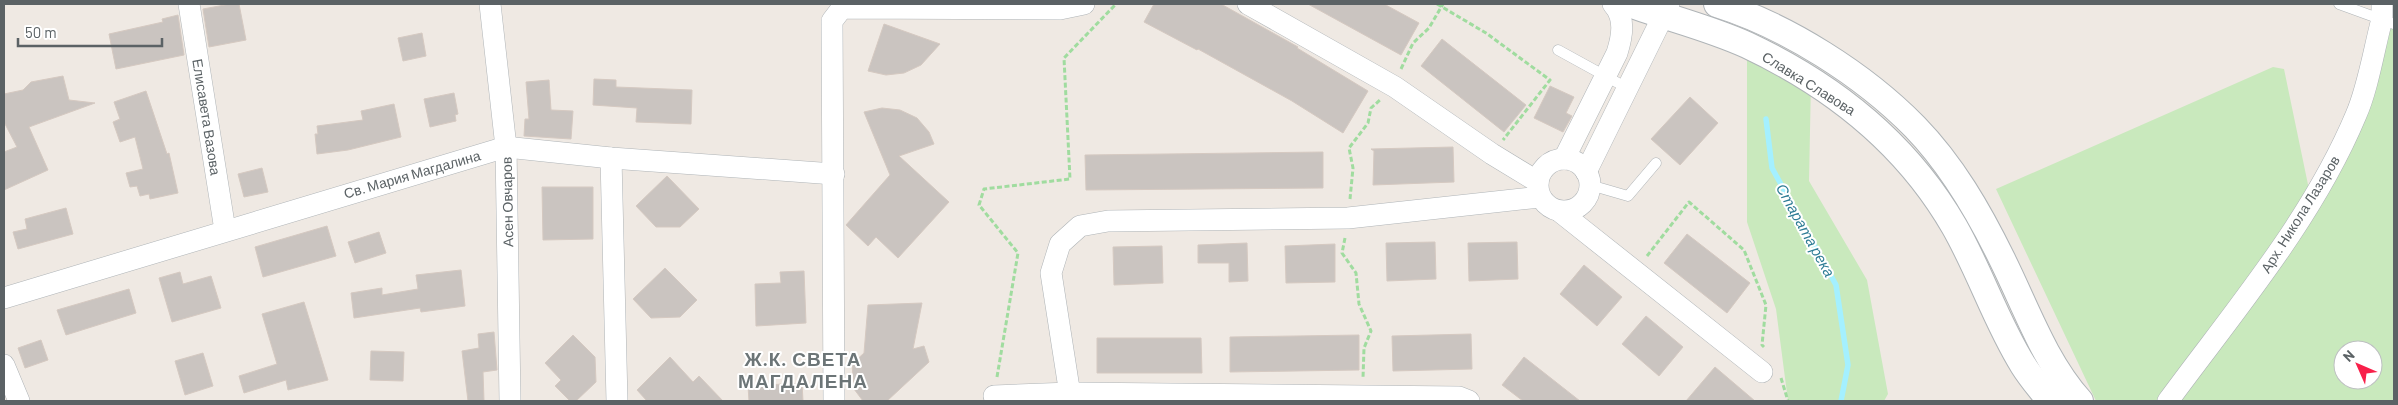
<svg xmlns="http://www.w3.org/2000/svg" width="2398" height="405" font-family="Barlow,sans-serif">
<rect width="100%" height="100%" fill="#efe9e3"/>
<g fill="#c9e9bd" fill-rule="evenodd">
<path d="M2382,19l12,5v377h-298l-100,-212 277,-122 11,2 27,130 25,-41zM2343,350h30v30h-30z"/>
<polygon points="1747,45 1811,81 1809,181 1867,280 1888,394 1884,401 1788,401 1776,309 1747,222"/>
</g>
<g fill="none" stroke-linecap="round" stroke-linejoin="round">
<polyline stroke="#a4f0ff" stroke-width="5.5" points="1766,119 1772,168 1836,285 1848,365 1841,401"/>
</g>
<g fill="#cac4c0" stroke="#d5c9c1">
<polygon points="230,4 239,4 246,40 209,47 203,9"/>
<polygon points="1154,4 1221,4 1298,47 1297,48 1368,91 1343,133 1292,101 1198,49 1197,50 1144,22"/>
<polygon points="1308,4 1384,4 1419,23 1401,55"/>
<polygon points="178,15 184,55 116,69 109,34 163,22 162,19"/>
<polygon points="884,24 940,44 921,65 904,73 886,75 868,71"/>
<polygon points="422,33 426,56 403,61 398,38"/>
<polygon points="1442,39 1526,105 1504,132 1421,66"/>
<polygon points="63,76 69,100 95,103 29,127 48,170 4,190 4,152 17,147 4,122 4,94 23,90 31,82"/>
<polygon points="594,79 616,80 616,87 692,90 691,124 636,122 637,108 593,105"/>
<polygon points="549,80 551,110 573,111 571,139 524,136 525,119 529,119 526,82"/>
<polygon points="1550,86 1574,97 1566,113 1572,116 1563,132 1534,118"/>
<polygon points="146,91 167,154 169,153 178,193 150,199 149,194 140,196 137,186 130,187 126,173 143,169 135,137 120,142 113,122 120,119 114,102"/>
<polygon points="454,93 458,114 455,115 456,121 430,127 424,99"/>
<polygon points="1690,97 1718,123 1680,165 1651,139"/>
<polygon points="394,104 401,137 348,150 317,154 315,134 318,134 317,126 363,120 361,111"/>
<polygon points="882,108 900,110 917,118 929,132 934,144 899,156 949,202 898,258 876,237 868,246 846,225 890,175 864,112"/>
<polygon points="1453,147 1454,182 1373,185 1374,151 1371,149"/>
<polygon points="1323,152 1323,188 1086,190 1085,155"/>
<polygon points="262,168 268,192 244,197 238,174"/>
<polygon points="667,176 699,209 680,227 656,227 636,206"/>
<polygon points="542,187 593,187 593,239 543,240"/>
<polygon points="66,208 73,234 18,249 13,232 27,229 25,219"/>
<polygon points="327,226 336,256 263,277 255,247"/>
<polygon points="379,232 386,253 355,263 348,242"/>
<polygon points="1687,234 1750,283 1727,313 1664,263"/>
<polygon points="1435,242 1436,279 1387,281 1386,243"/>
<polygon points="1517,242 1518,279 1469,281 1468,243"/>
<polygon points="1247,243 1248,281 1229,282 1229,263 1198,263 1198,245"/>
<polygon points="1335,244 1335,282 1286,283 1285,246"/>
<polygon points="1162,246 1163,283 1114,285 1113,247"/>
<polygon points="1584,265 1622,297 1597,326 1560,294"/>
<polygon points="665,268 697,300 680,317 651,318 633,299"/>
<polygon points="461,270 465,306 421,312 420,308 354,318 351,293 382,288 382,295 418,289 416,275"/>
<polygon points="804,271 806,323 756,326 755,284 781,283 780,272"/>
<polygon points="180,272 183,284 211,276 221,308 172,322 159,278"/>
<polygon points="129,289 136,313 66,335 57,310"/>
<polygon points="304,302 328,380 288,390 286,380 244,393 239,376 277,364 262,314"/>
<polygon points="922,303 913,349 924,346 929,362 887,401 863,401 854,389 852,364 864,353 868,305"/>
<polygon points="1646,316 1683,347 1659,376 1622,344"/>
<polygon points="494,332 497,370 483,372 484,401 468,401 462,351 479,348 478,334"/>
<polygon points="1471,334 1472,369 1393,371 1392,336"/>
<polygon points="573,335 595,357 596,382 576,401 570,401 555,386 561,380 545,363"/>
<polygon points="1359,335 1359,370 1230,372 1230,337"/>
<polygon points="1097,338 1201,338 1202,373 1097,373"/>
<polygon points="41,340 48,360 25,368 18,348"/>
<polygon points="371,351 404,352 403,381 370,380"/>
<polygon points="203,353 213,386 185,395 175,361"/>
<polygon points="670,357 693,382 699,376 723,401 647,401 637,390"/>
<polygon points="1524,357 1580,401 1523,401 1502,385"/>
<polygon points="1715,367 1755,401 1686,401"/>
<polygon points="802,383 803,401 749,401 748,386"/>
</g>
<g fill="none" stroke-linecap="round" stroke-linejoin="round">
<g stroke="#afb4b7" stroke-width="11">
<g id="service">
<polyline points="2339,4 2394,24"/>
<polyline points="1558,50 1629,89"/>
<polyline points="1590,185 1628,196 1656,163"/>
</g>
</g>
<g stroke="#afb4b7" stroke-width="22">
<g id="minor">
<polyline points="189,4 225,230"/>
<polyline points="490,4 506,147 510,401"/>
<polyline points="1248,4 1395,87 1492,154 1538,182"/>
<polyline points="611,158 617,401"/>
<path d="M1564,159l53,-106c5,-16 9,-35 -4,-49"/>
<circle cx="1564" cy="185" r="26"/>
<polyline points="1586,172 1669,4"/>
<polyline points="1559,211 1762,372"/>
<polyline points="4,298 506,147 611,158 834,174"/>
<polyline points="4,365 19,401"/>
<polyline points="994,396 1070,393 1459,397 1469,401"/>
<polyline points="834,401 832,21 842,8 1060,9 1084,4"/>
<polyline points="1071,401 1051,273 1060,244 1080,226 1108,221 1348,218 1540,197"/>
<path d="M2168,401c67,-91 144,-181 188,-286 12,-27 18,-66 26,-96v-15"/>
</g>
</g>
<g stroke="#afb4b7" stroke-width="28">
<g id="tertiary">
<path d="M1630,4c38,14 80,24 117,41 87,41 159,98 207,181 26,45 42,96 69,139 8,13 18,24 27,36"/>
<path d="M1717,4c70,22 147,71 198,123 37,38 64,85 87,132 24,48 42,102 78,142"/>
</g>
</g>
<g stroke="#a0dc9f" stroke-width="3" stroke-dasharray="5 2.5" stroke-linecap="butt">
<polyline points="1437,4 1486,33 1550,80 1503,140"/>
<polyline points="1401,69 1413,43 1429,28 1443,4"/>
<polyline points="1350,199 1353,168 1349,148 1368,123 1371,108 1380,100"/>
<polyline points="1345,238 1342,253 1356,273 1359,304 1371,331 1364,348 1363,378"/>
<polyline points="1647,256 1689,202 1744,250 1766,305 1762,345 1764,347"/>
<polyline points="997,377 1018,253 979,205 984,189 1070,179 1064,58 1116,4"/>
<polyline points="1781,378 1788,401"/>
</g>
<use href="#service" stroke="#fff" stroke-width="10"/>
<use href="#minor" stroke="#fff" stroke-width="21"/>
<use href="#tertiary" stroke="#fff" stroke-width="26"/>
</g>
<g text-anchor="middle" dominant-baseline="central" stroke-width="4" stroke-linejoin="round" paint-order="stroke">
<g font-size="14" fill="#5b6265" stroke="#fff">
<text transform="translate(1809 83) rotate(32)">Славка Славова</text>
<text transform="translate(207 117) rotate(81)">Елисавета Вазова</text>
<text transform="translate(412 174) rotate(-16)">Св. Мария Магдалина</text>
<text transform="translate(507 202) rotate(-91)">Асен Овчаров</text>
<text transform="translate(2300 214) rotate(-58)">Арх. Никола Лазаров</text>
</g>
<g font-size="15" font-style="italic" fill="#2e7c95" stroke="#fff">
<text transform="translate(1806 230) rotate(61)">Старата река</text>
</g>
<g font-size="19" font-weight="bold" letter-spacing="1" fill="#6c7577" stroke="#fff">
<text x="803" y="358">Ж.К. СВЕТА<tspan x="803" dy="22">МАГДАЛЕНА</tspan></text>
</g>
</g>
<rect width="2398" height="405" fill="none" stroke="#5b6265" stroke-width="10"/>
<g transform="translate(2358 365) rotate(315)"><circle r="24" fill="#ffffff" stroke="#bdc0c1"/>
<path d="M0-4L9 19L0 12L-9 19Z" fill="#f8204a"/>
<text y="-8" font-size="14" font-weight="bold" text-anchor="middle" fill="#5b6265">N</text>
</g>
<path d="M18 38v8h144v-8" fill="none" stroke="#5b6265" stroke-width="2.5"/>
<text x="25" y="38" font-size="15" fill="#5b6265" stroke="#ffffff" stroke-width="4" paint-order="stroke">50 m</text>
</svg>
